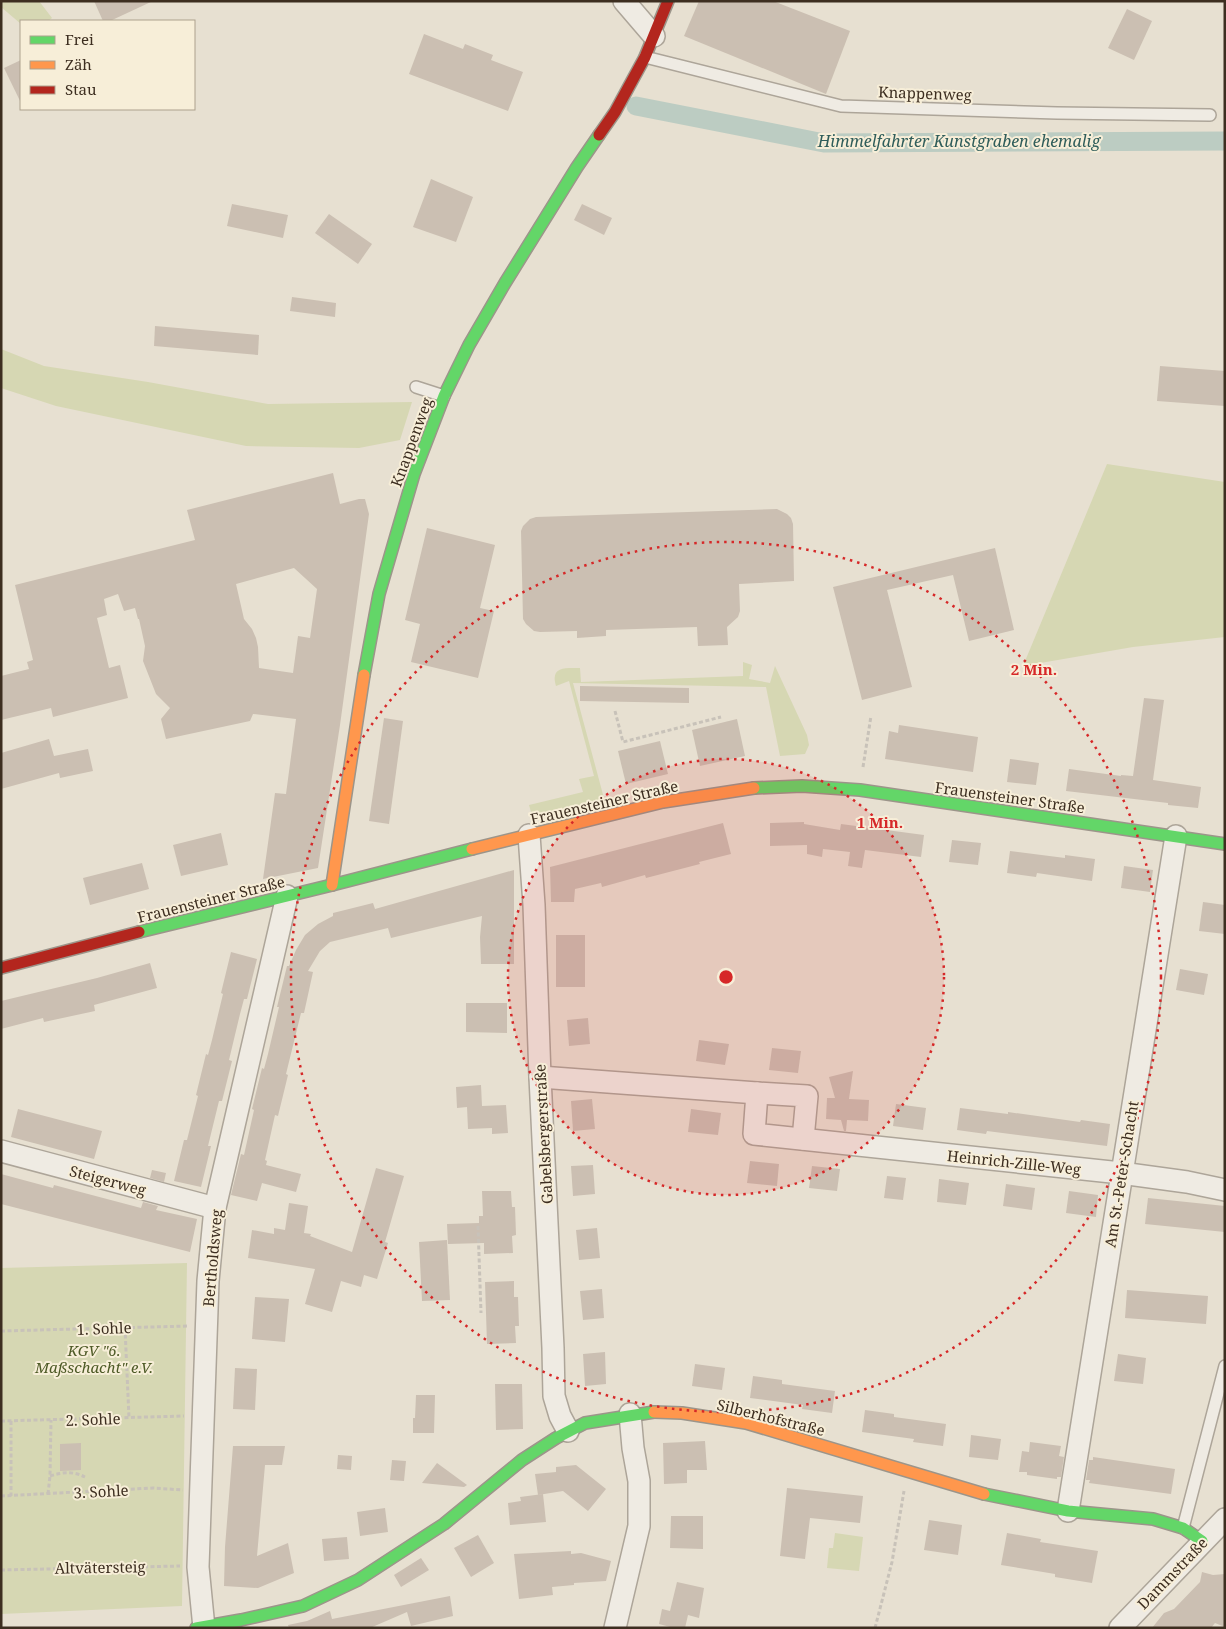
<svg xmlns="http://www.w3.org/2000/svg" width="1226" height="1629" font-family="'Noto Serif',serif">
<rect width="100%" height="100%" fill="#e7e0d1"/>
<g fill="#d6d7b3">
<polygon points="1,1 39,1 52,18 48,21 21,21 21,24 1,7"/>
<polygon points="1,349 44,366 148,382 268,404 412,402 400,440 359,448 246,446 56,406 1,388"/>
<polygon points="1107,464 1225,482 1225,637 1133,647 1023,666"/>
<path d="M743,662l9,3 -3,14 21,4 5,-17 32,69 2,10 -4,9 -25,2 -14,-69 -193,-4 32,119 -64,15 -10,-5 -2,-7 54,-13 -4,-13 15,-3 -25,-95 -13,5c-6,-20 9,-18 24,-18l1,14 162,-6z"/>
<polygon points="187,1263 182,1606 1,1614 1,1268"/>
<polygon points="835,1533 863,1537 859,1571 827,1568 829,1548 833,1548"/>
</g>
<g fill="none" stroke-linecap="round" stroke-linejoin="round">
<polyline stroke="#bcccc2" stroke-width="19" points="636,106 824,143 1225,141"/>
</g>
<g fill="#cbbfb2" fill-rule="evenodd">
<polygon points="94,1 153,1 110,21 103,21"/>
<polygon points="699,1 773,1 850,31 826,94 684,36"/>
<polygon points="1127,9 1152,21 1134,60 1108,48"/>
<polygon points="424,34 463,49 465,44 493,55 491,60 523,72 508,111 409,74"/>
<polygon points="21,60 21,103 4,68"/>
<polygon points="431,179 473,197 456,242 413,227"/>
<polygon points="232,204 288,215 283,238 227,226"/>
<polygon points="582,204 612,218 604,235 574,220"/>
<polygon points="329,214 372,244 358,264 315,233"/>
<polygon points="292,297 336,303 335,317 290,311"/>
<polygon points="155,326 259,335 258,355 154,346"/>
<polygon points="1160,366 1225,371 1225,406 1157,401"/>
<path d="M333,473l7,31 19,-5h6l4,15 -29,211 -22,143 -55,11 12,-86 11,1 10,-75 -43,-5 -3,7 -84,18 -5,-20 9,-11 -14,-14 -13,-33 2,-15 -6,-27h-1l-3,-11 -11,3 -6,-17 -14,5 3,16 -10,3 12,50 11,-3 8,33 -75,19 -2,-9 -50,12v-44l28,-7 -2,-7 6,-2 -18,-75 180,-45 -8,-30zM294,568l23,21 -7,49 -12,-2 -5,37 -34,-5 -1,-21 -2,-9 -4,-9 -8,-10 -8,-35z"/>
<polygon points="777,509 787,514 791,518 793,524 794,581 739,584 740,611 738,617 727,627 728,645 698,646 697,627 606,630 606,636 577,638 577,631 540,632 534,631 526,624 523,619 521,531 523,526 530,519 536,517"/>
<polygon points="427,528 495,545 480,608 494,611 478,678 411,662 420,624 405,620"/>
<polygon points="995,548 1014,630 969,641 953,575 887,590 912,687 862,700 833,587"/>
<polygon points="580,686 689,688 689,703 580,701"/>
<polygon points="1144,698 1164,700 1153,780 1201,787 1198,808 1168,805 1168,803 1066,791 1069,769 1121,776 1121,775 1133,776"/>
<polygon points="384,718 403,721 389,824 369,821"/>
<polygon points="737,719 745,756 700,766 692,730"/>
<polygon points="899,725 978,737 973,772 885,759 889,731 898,733"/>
<polygon points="49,739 54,756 88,749 93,771 60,778 59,773 1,789 1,753"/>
<polygon points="660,741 668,774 626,784 618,751"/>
<polygon points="1010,759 1039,763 1036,785 1007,782"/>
<polygon points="804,822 804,824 840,830 841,824 924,835 921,857 865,850 862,868 848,866 850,852 823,849 822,857 807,854 807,845 770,846 770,823"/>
<polygon points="723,823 731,854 699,862 700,864 646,878 645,875 602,887 601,883 575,889 574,902 551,902 550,867"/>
<polygon points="221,833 228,865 181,876 173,845"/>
<polygon points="952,840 981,843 978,865 949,862"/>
<polygon points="1010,851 1065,858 1065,855 1095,859 1092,881 1037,873 1036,877 1007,873"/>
<polygon points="142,863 149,889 90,905 83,878"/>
<polygon points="1124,866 1153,870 1150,892 1121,888"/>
<polygon points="514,870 514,964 481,964 480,937 482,916 391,938 388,928 330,942 320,951 308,971 313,972 304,1013 301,1013 286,1074 288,1075 278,1116 275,1115 265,1160 267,1161 266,1165 301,1174 296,1192 262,1183 257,1201 231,1195 241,1154 244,1155 254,1110 252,1109 262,1068 264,1069 268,1054 279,1007 277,1007 287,966 289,966 296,950 305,935 318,924 333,916 333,913 373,903 375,909"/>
<polygon points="1203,902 1225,905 1225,934 1199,931"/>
<rect x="556" y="935" width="29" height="52"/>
<polygon points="231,952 257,959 247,999 244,999 240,1014 229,1060 232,1061 222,1101 219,1101 208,1146 211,1146 201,1187 174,1181 184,1140 187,1140 198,1096 196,1095 206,1054 208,1055 212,1040 223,994 221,993"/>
<polygon points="150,963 157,988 94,1005 95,1011 44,1022 43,1018 1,1029 1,1001 97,978"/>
<polygon points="1180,969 1208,974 1204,995 1176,990"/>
<polygon points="466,1003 507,1003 507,1033 466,1032"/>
<polygon points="588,1018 590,1044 569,1046 567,1020"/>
<polygon points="699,1040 729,1044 725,1065 696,1061"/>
<polygon points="772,1048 801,1051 798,1073 769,1070"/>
<polygon points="853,1071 849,1099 869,1100 868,1121 847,1120 846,1131 844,1131 841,1120 826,1119 827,1098 835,1098 829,1077"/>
<polygon points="481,1085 482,1106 506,1105 508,1133 492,1134 492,1128 468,1129 467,1107 457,1108 456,1087"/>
<polygon points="592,1099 595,1129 573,1131 571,1101"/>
<polygon points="896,1104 926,1108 923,1130 893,1126"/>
<polygon points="960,1108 1008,1114 1008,1112 1080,1122 1081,1120 1110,1124 1107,1146 987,1131 986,1134 957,1130"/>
<polygon points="18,1109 102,1131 94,1159 11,1137"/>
<polygon points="691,1109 721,1113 718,1135 688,1132"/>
<polygon points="750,1161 779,1164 777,1186 747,1183"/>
<polygon points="593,1165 595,1194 573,1196 571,1166"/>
<polygon points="812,1166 840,1169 837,1191 809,1188"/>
<polygon points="376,1168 404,1176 385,1242 388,1243 377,1279 364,1275 361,1287 341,1281 332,1312 305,1304 315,1269 248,1258 252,1230 274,1234 274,1228 285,1230 289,1203 308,1206 304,1233 311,1234 310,1236 352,1252"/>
<polygon points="152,1170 166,1173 164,1182 150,1178"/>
<polygon points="1,1174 53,1188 54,1185 141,1208 143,1202 158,1206 156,1210 197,1219 190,1252 1,1204"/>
<polygon points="887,1176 906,1178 903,1200 884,1198"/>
<polygon points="939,1179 969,1183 966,1205 937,1202"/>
<polygon points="1006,1184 1035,1188 1032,1210 1003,1206"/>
<polygon points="482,1191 511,1191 512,1207 515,1207 516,1235 512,1236 513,1253 484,1254 484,1243 448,1244 447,1224 479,1223 479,1216 483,1216"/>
<polygon points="1069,1191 1098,1195 1096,1217 1066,1213"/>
<polygon points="1148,1198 1225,1206 1225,1232 1145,1224"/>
<polygon points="597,1228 600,1258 579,1260 576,1230"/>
<polygon points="447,1240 450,1300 422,1301 419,1242"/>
<polygon points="514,1281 514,1297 518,1297 519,1326 515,1326 516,1343 487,1344 485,1282"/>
<polygon points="602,1289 604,1318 583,1320 580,1291"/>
<polygon points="1127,1290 1208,1296 1206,1324 1125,1318"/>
<polygon points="255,1297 289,1299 285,1342 252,1339"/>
<polygon points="605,1352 606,1384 585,1386 583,1354"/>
<polygon points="1118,1354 1146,1358 1143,1384 1114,1381"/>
<polygon points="695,1364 725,1368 722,1390 692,1386"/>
<polygon points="235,1368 257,1369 255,1410 233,1409"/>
<polygon points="753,1376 782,1380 782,1384 835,1391 832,1413 802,1409 803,1405 750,1398"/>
<polygon points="495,1384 522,1384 523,1429 496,1430"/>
<polygon points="416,1395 435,1395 434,1433 413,1433 413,1418 415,1418"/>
<polygon points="865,1410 894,1414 894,1417 946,1424 943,1446 913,1442 914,1439 862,1432"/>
<polygon points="971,1435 1001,1439 998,1460 969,1457"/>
<polygon points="705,1441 707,1470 687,1470 687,1483 664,1484 663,1443"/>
<polygon points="1030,1442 1061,1446 1059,1456 1064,1457 1061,1477 1057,1477 1057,1479 1027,1475 1027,1472 1019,1472 1022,1451 1029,1452"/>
<polygon points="81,1443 81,1470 60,1471 60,1444"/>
<polygon points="233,1446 285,1446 282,1465 265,1465 257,1556 288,1543 294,1573 258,1588 224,1586 225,1547"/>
<polygon points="338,1455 352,1456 351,1470 337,1469"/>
<polygon points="1093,1457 1175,1469 1171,1494 1089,1483 1090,1480 1086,1480 1089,1460 1093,1460"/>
<polygon points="392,1460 406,1461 404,1481 390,1480"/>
<polygon points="437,1463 467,1485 464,1487 422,1483"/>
<polygon points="576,1465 606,1489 588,1511 563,1491 538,1495 535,1474 556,1472 556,1467"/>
<polygon points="787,1488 863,1496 860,1523 810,1518 805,1559 780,1556"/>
<polygon points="543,1494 546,1522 510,1525 508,1503 521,1501 520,1497"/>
<polygon points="385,1508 388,1532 360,1536 357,1512"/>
<polygon points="671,1516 703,1516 703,1549 670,1548"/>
<polygon points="929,1520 962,1525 958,1555 924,1550"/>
<polygon points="1007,1533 1041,1539 1040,1542 1098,1551 1092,1583 1055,1577 1055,1574 1001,1565"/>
<polygon points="478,1535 494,1563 471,1577 454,1548"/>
<polygon points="347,1537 349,1559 324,1561 322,1539"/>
<polygon points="571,1551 571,1554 581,1553 611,1561 606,1581 574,1583 574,1585 552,1587 553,1595 519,1599 514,1554"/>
<polygon points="421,1558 429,1570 401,1587 394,1575"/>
<polygon points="1202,1572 1213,1575 1225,1574 1225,1627 1215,1623 1211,1628 1152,1628 1164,1613 1174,1609 1200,1582"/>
<polygon points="677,1582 704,1588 699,1618 688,1615 685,1628 674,1628 659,1624 662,1609 670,1611"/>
<polygon points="450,1596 453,1616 411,1626 407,1612 370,1628 289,1628 288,1625 307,1621 330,1611 332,1619"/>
</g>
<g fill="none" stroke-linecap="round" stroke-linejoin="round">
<g stroke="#ada599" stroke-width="14">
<g id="lane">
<polyline points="645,57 841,106 1057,113 1210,115"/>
<polyline points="416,387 444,396"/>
<polyline points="1183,1528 1225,1366"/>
</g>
</g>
<g stroke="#ada599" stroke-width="24">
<g id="street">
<polyline points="624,1 654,36"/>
<polyline points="529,835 534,905 540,1077 553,1348 554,1396 560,1416 568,1431"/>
<polyline points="540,1077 757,1093 754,1134 1121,1173 1187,1182 1225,1190"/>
<polyline points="757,1093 807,1096 803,1139"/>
<polyline points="1,1151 215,1208"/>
<polyline points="1068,1511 1176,836"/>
<polyline points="204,1628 198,1567 208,1281 215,1208 287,896"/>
<polyline points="615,1628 639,1526 639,1481 633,1448 630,1414"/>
<polyline points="1120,1628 1225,1519"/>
</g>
</g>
<g stroke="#9c958a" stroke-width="14">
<g id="fast">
<polyline points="364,675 379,594 414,474 444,396 469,345 505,283 577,167 599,135"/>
<polyline points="754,788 802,786 860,790 1225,844"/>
<polyline points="139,932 332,885 472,849"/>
<polyline points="984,1494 1068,1511 1153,1519 1183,1528 1202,1541"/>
<polyline points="196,1628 241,1620 303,1606 358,1580 444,1524 522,1460 556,1438 585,1423 654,1412"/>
</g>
</g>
<g stroke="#9c958a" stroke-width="14">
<g id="slow">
<polyline points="472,849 663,802 754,788"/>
<polyline points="332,885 364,675"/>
<polyline points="654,1412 682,1413 746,1423 984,1494"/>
</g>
</g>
<g stroke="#9c958a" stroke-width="14">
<g id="jam">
<polyline points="599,135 615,112 645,57 668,1"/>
<polyline points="1,968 139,932"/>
</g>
</g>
<g stroke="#c8c2b9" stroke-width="3" stroke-dasharray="4 2.5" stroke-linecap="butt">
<polyline points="615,711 623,742 721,717"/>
<polyline points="863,767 871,716"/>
<polyline points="478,1226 481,1313"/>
<polyline points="125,1328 129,1418"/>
<polyline points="1,1331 188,1326"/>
<polyline points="1,1421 184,1416"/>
<polyline points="11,1421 11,1496"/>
<path d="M50,1476c13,-4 23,-5 35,1"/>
<polyline points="48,1494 50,1476 51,1420"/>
<polyline points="1,1496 153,1488 183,1490"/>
<polyline points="1,1570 180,1566"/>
<polyline points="875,1628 892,1562 904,1491"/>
</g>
<use href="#lane" stroke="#efebe3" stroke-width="11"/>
<use href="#street" stroke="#efebe3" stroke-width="21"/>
<use href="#fast" stroke="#63d668" stroke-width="11"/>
<use href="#slow" stroke="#ff974d" stroke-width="11"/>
<use href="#jam" stroke="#b3261e" stroke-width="11"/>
</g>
<circle cx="726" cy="977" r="218" fill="#d62828" fill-opacity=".12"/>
<g fill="none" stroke="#d62828" stroke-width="2.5" stroke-dasharray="2.5 5">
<circle cx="726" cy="977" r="218"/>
<circle cx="726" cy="977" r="435"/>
</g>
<g text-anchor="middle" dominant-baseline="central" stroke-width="4" stroke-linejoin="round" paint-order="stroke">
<g font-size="15" fill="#3d2e20" stroke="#f7eed8">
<text transform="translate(925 93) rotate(2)">Knappenweg</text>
<text transform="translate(411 442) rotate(-70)">Knappenweg</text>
<text transform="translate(1010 797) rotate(8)">Frauensteiner Straße</text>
<text transform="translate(604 802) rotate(-13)">Frauensteiner Straße</text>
<text transform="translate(211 899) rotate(-14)">Frauensteiner Straße</text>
<text transform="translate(543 1134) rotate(-93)">Gabelsbergerstraße</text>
<text transform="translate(1014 1162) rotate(6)">Heinrich-Zille-Weg</text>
<text transform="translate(1121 1174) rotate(-81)">Am St.-Peter-Schacht</text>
<text transform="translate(108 1180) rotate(15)">Steigerweg</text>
<text transform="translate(212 1258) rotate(-85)">Bertholdsweg</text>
<text transform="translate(104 1328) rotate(-2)">1. Sohle</text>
<text transform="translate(771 1417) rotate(14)">Silberhofstraße</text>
<text transform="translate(93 1419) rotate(-2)">2. Sohle</text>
<text transform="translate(101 1491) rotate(-3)">3. Sohle</text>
<text transform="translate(100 1567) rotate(-1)">Altvätersteig</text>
<text transform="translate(1172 1573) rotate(-46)">Dammstraße</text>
</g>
<g font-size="15" font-style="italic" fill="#4d5a26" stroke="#f7eed8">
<text x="94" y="1350">KGV "6.<tspan x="94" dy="17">Maßschacht" e.V.</tspan></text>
</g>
<g font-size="16" font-style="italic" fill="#2f5d5a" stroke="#f7eed8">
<text x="959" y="141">Himmelfahrter Kunstgraben ehemalig</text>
</g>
</g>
<circle cx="726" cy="977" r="8" fill="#d62828" stroke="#f7eed8" stroke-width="2.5"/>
<g font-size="15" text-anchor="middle" font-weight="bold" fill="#d62828" stroke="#f7eed8" stroke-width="4" stroke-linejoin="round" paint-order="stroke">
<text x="1034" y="675">2 Min.</text>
<text x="880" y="828">1 Min.</text>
</g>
<rect width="1226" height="1629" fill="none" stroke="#3d2e20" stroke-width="5"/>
<rect x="20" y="20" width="175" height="90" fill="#f7eed8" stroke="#ada18e"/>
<rect x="30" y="36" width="25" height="8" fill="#63d668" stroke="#ada18e"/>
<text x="65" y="45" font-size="15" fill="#3d2e20">Frei</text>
<rect x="30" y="61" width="25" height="8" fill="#ff974d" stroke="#ada18e"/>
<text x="65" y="70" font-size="15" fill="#3d2e20">Zäh</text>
<rect x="30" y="86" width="25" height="8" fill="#b3261e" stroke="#ada18e"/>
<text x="65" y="95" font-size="15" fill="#3d2e20">Stau</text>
</svg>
